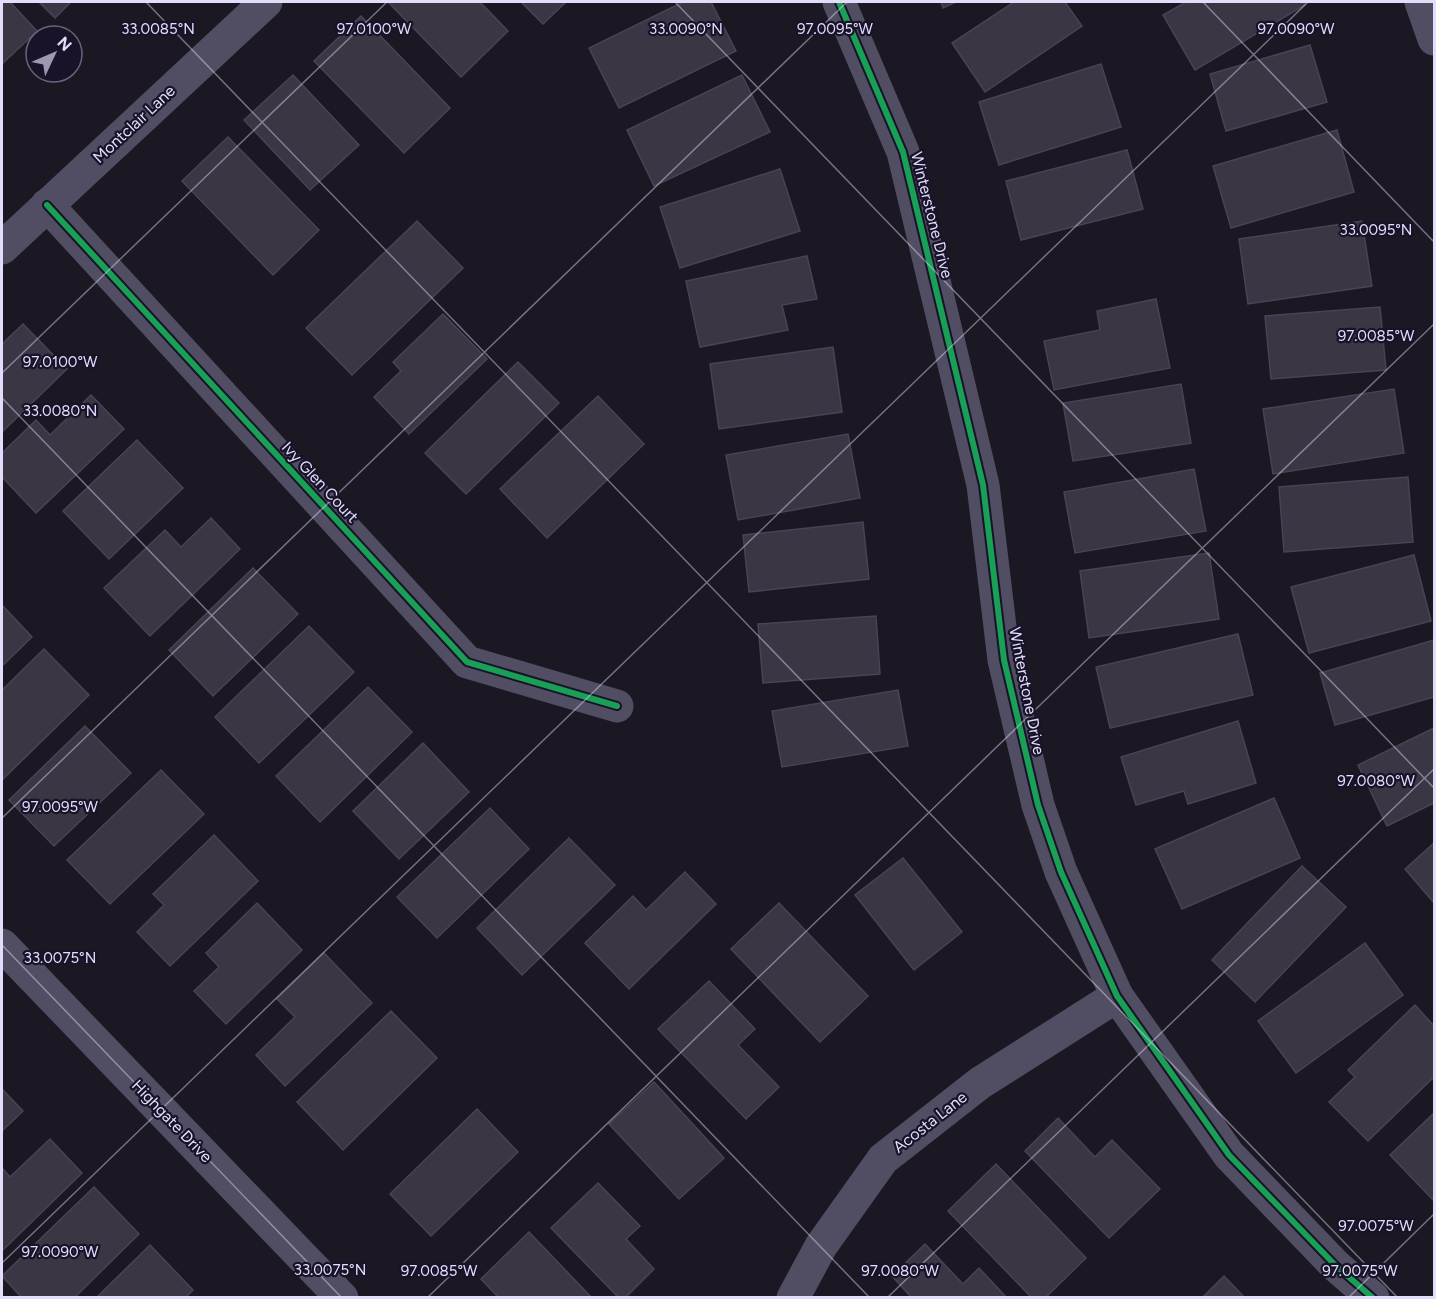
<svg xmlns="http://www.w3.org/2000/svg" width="1436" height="1299" font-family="Figtree,sans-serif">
<rect width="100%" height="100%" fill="#1b1823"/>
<g fill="#3a3644" stroke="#484356" stroke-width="1.5">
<polygon points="2,2 10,2 37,31 2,64"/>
<polygon points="39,2 71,2 55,18"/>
<polygon points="388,2 480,2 508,31 461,77"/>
<polygon points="521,2 566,2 543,24"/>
<polygon points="683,2 711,2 736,51 619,108 589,48"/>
<polygon points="941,2 956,2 943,8"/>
<polygon points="1014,2 1065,2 1082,26 985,92 952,43"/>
<polygon points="1186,2 1303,2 1305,5 1195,70 1163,15"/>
<polygon points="361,16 450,108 404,153 314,61"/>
<polygon points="1310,45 1327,102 1226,131 1210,74"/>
<polygon points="1101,64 1121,127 999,165 979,102"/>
<polygon points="293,75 359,145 310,190 244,120"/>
<polygon points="742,75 770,132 654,186 627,130"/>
<polygon points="1337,130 1354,192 1231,228 1213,166"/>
<polygon points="228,137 319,230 273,275 182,181"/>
<polygon points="1127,150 1143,209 1021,240 1006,181"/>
<polygon points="780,169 800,231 680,268 660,207"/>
<polygon points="417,221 463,268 352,375 306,328"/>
<polygon points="1362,221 1372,286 1248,304 1239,239"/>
<polygon points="807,256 817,299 782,305 788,330 700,347 686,281"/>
<polygon points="1156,299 1170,368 1054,390 1044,341 1100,330 1097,311"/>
<polygon points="1380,307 1386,370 1271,379 1265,316"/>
<polygon points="443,314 487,359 409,434 374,397 401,371 393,362"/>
<polygon points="23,324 67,369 2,432 2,344"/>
<polygon points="833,347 842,412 719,429 710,364"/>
<polygon points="518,362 559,403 466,494 425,453"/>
<polygon points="1181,384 1191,443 1073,461 1063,403"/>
<polygon points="1394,389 1404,453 1273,474 1263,409"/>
<polygon points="91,395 124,429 36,513 2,477 2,453 36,420 50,435"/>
<polygon points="598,396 644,444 547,538 500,489"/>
<polygon points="848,434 860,498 738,520 726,455"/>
<polygon points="137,440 183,488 109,559 63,511"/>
<polygon points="1194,469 1206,531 1075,553 1064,492"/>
<polygon points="1408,477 1413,542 1284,552 1279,487"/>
<polygon points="211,518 240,549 150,636 104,588 165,530 181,547"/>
<polygon points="863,522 869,579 749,592 743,535"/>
<polygon points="1209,553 1219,619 1089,638 1080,571"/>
<polygon points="1414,555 1431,621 1309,653 1291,587"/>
<polygon points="253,568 298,614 213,696 169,650"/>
<polygon points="2,605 32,637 2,666"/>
<polygon points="876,616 880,674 763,683 758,624"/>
<polygon points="309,626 354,672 259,763 215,717"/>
<polygon points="1238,634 1253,695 1110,728 1096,667"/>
<polygon points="1434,640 1434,697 1335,725 1320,673"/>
<polygon points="44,649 89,695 2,780 2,690"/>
<polygon points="368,687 412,732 320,822 276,776"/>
<polygon points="898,690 908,746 782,767 772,711"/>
<polygon points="1238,721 1256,783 1188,804 1184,791 1136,805 1121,757"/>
<polygon points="85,726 131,773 54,846 9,800"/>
<polygon points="1434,728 1434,803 1387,826 1358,765"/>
<polygon points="423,743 469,792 399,859 353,811"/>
<polygon points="161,770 204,814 110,904 67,860"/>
<polygon points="1274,798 1300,858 1182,909 1155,849"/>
<polygon points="490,808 529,849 437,938 397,897"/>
<polygon points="214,835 258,881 170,966 137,932 164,905 153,894"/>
<polygon points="569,838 615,885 522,975 477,928"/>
<polygon points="1434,843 1434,903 1405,869"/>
<polygon points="903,858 962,932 914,970 855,895"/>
<polygon points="1302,866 1346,907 1255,1002 1212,960"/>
<polygon points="685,872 716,904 629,989 585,943 633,896 646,910"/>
<polygon points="257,903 302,950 226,1024 194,991 219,967 206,953"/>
<polygon points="779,903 868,996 820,1042 731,949"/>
<polygon points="1365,943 1403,995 1296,1073 1258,1021"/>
<polygon points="324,953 372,1003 285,1086 256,1055 295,1017 277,999"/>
<polygon points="709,981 755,1029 738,1045 779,1087 746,1119 658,1029"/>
<polygon points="1415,1005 1434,1026 1434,1077 1368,1141 1329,1102 1355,1077 1348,1070"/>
<polygon points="391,1011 437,1058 343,1150 297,1102"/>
<polygon points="654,1082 724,1158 679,1199 609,1124"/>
<polygon points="2,1089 23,1111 2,1131"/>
<polygon points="477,1109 518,1152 431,1236 390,1194"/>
<polygon points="1434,1113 1434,1201 1390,1155"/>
<polygon points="1058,1118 1095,1157 1112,1140 1160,1189 1109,1238 1025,1151"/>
<polygon points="50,1139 82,1173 2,1251 2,1168 10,1177"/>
<polygon points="996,1164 1086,1258 1045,1298 1032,1298 948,1211"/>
<polygon points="598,1183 640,1226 626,1239 654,1269 625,1298 619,1298 551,1228"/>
<polygon points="94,1187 139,1234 74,1298 22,1298 2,1276"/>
<polygon points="529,1232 592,1298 499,1298 481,1279"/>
<polygon points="925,1244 963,1284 979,1268 1007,1298 912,1298 892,1276"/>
<polygon points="150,1245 193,1290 185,1298 96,1298"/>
<polygon points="1224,1276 1245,1298 1202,1298"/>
</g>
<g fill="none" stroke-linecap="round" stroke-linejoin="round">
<g stroke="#514e63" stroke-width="33">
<polyline points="839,2 903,152 983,485 1004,660 1038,805 1061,872 1117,996 1229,1155 1335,1265 1373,1298"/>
<polyline points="1421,2 1434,39"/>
<polyline points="47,205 467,662 617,706"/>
<polyline points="2,248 266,2"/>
<polyline points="2,945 342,1298"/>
<polyline points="793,1298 821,1246 883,1159 980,1083 1117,996"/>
</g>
<g stroke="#181328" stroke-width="10">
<g id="cycleway">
<polyline points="839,2 903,152 983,485 1004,660 1038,805 1061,872 1117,996 1229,1155 1335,1265 1373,1298"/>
<polyline points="47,205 467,662 617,706"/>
</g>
</g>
<use href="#cycleway" stroke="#1a9f57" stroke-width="6"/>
</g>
<path fill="none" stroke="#e3ddfc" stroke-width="1.5" stroke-opacity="0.45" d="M146,2l1252,1296M675,2l759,786M1203,2l231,240M2,373l385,-371M2,398l868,900M2,818l845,-816M2,945l340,353M2,1263l1306,-1261M427,1298l1007,-974M887,1298l547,-529M1348,1298l86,-84"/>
<g text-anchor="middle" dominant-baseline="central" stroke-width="4.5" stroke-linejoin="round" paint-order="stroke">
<g font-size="16" fill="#e3ddfc" stroke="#181328">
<text transform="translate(134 124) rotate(-43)">Montclair Lane</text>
<text transform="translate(932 215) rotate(76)">Winterstone Drive</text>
<text transform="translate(320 482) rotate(47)">Ivy Glen Court</text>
<text transform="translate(1027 691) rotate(79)">Winterstone Drive</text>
<text transform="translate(172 1121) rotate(46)">Highgate Drive</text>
<text transform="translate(930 1122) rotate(-38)">Acosta Lane</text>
</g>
</g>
<g font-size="15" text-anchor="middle" fill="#e3ddfc" stroke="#181328" stroke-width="4.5" stroke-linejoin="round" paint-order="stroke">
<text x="374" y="34">97.0100°W</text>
<text x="835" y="34">97.0095°W</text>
<text x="1296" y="34">97.0090°W</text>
<text x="158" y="34">33.0085°N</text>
<text x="686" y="34">33.0090°N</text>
<text x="1376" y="235">33.0095°N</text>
<text x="1376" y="341">97.0085°W</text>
<text x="60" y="367">97.0100°W</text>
<text x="60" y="416">33.0080°N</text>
<text x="1376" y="786">97.0080°W</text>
<text x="60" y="812">97.0095°W</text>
<text x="60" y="963">33.0075°N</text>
<text x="1376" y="1231">97.0075°W</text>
<text x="60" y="1257">97.0090°W</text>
<text x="330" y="1275">33.0075°N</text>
<text x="439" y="1276">97.0085°W</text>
<text x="900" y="1276">97.0080°W</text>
<text x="1360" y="1276">97.0075°W</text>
</g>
<rect width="1436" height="1299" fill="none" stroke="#e3ddfc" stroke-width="6"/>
<g transform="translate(54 54) rotate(46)"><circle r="28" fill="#181328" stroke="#69647d" stroke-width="1.5"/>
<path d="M0-4.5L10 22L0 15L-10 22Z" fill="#9d98b0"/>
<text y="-9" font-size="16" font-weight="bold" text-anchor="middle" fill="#e3ddfc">N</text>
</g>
</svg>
